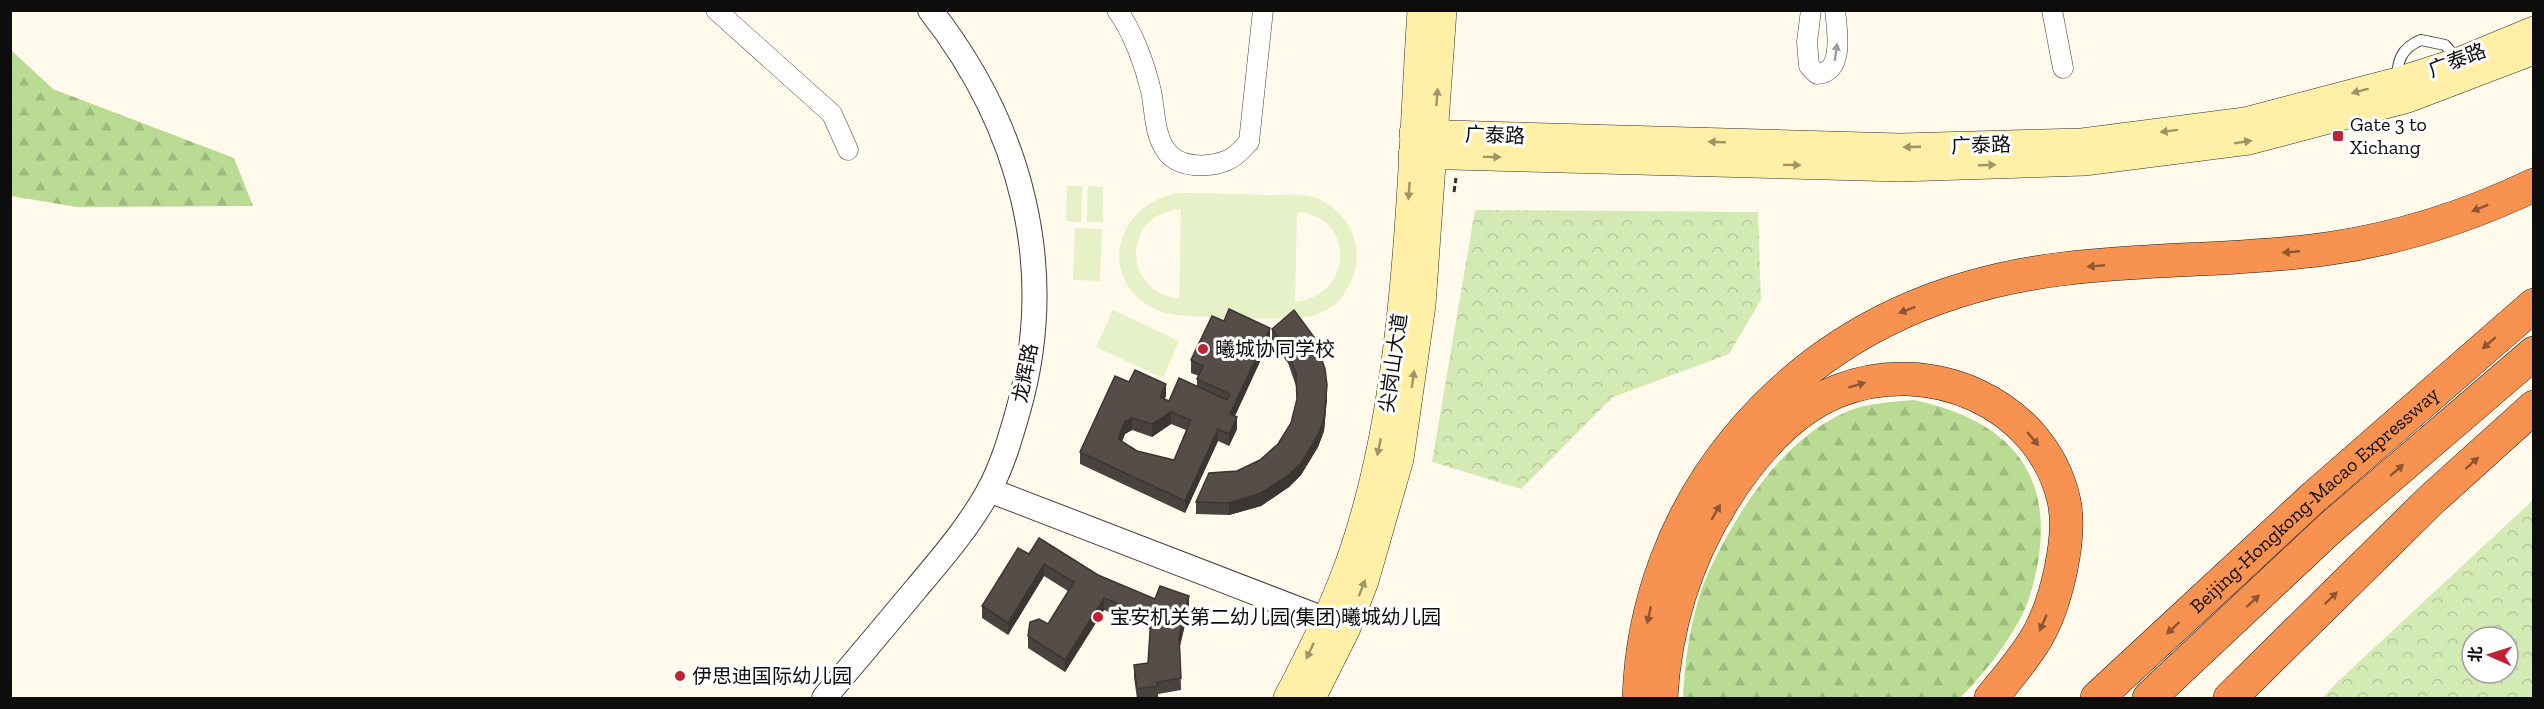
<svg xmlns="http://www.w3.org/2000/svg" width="2544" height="709" font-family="'Zilla Slab','Noto Sans SC',serif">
<defs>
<pattern id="forest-firs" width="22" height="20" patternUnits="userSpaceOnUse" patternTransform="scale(1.5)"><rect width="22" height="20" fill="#b9db94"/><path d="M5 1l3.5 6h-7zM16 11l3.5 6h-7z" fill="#9ebb7e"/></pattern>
<pattern id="park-crowns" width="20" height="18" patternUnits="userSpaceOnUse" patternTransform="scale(1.5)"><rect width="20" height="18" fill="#d4eab5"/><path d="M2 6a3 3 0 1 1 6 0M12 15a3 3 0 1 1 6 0" fill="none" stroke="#b5c89a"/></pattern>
</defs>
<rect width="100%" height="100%" fill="#fffaec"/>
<g fill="url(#forest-firs)">
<polygon points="11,50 53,89 234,158 253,206 77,207 11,196"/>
<path d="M1914,400c88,19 140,66 124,162 -4,22 -10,45 -22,64 -15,26 -35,51 -56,72h-277c2,-42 9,-90 27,-129 29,-60 73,-130 136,-157 21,-9 45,-10 68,-12z"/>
</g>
<g fill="url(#park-crowns)" fill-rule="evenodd">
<polygon points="1475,210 1758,212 1761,300 1729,354 1613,397 1521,489 1432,462"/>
<path d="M2533,500v198h-210l10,-12zM2472,637h36v36h-36z"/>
</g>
<g fill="#e6f1c7" fill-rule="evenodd">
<polygon points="1067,186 1082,186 1081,222 1066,221"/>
<polygon points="1088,186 1103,187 1103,222 1087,222"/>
<path d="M1181,193c29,0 58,1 86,2 15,0 32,-2 46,2 20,6 37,24 42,44 4,18 1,33 -8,48 -7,14 -21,23 -35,27 -18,5 -126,2 -146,-3 -5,-1 -12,-4 -17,-7 -55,-34 -28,-107 32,-113zM1181,209l-2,90c-59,-9 -56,-86 2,-90zM1297,212c58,3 58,84 -2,90z"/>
<polygon points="1075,228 1102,229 1100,281 1073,280"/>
<polygon points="1113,310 1179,341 1163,378 1096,347"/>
</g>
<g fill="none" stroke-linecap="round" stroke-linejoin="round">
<g stroke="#404040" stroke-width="12">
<path id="service" d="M2397,81c0,-20 4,-33 24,-41l24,5 14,16"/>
</g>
<g stroke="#404040" stroke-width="21">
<g id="minor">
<polyline points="716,10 832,114 848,150"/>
<path d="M1117,10c16,22 28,55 34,81 4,18 3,42 14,58 12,20 44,19 63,11 8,-3 15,-12 21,-18l14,-132"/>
<path d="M1811,10l-4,32 2,24 8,8c28,-1 20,-44 18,-64"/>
<polyline points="2052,10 2063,68"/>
</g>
</g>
<g stroke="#404040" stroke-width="26">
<g id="tertiary">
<polyline points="989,490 1342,626"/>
<path d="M824,698c31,-36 61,-72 91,-108 26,-31 53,-62 73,-98 14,-25 22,-53 30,-81 41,-143 3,-285 -88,-401"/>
</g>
</g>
<g stroke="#2f2f2f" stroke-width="28">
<g id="secondary">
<polyline points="1413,133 1900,147 2082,142 2245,121 2397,81 2459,61 2534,30"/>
<polyline points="1412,155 1900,168 2084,162 2249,141 2408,99 2534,51"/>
<path d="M1287,698c20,-38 40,-78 56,-119 66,-169 66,-388 78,-569"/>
<polyline points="1312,698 1347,628 1365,581 1400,459 1422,305 1443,10"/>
</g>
</g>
<g stroke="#1e1e1e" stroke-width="34">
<g id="motorway">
<path d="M1639,698c3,-94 37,-185 97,-258 84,-102 196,-155 326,-171 88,-11 177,-8 264,-20 71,-10 143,-33 208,-64"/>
<path d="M1661,698c4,-70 24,-136 61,-196 28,-45 66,-91 116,-111 90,-36 204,11 226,110 8,37 -8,103 -27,136 -13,22 -30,42 -46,61"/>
<path id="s1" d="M2097,698l218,-202 219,-191"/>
<polyline points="2149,698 2330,528 2534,353"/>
<polyline points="2230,698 2432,499 2534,407"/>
</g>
</g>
<polyline stroke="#2f2f2f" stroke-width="3" stroke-dasharray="6 3" stroke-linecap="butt" points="1454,192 1456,178"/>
<use href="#service" stroke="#fff" stroke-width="10"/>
<use href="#minor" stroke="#fff" stroke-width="20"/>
<use href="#tertiary" stroke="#fff" stroke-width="24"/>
<use href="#secondary" stroke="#ffefa7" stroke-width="27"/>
<use href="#motorway" stroke="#f89251" stroke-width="33"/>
</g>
<g fill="#4a423f" fill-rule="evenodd">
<polygon points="1272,329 1327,398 1324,431 1318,447 1301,475 1289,487 1261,506 1229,515 1196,514 1196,502 1237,471 1260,460 1278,444 1291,423 1297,400 1296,386 1288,363 1272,342"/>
<path d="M1270,340l-35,76 2,13 -8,17 -11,-5 -33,72 -105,-49v-12l49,-70 37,14 -2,3 5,2 28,-15v-7l2,-3 -8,-3v-13zM1171,424l15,6 -12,30 -37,-9 -15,-9 3,-8 7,-4 20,7z"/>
<polygon points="1029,554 1098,575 1155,599 1189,608 1180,646 1181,690 1158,694 1158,699 1137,699 1134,677 1134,665 1148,663 1150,629 1104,610 1065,672 1028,648 1028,636 1048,624 1068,591 1044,576 1008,635 982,618 982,606"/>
</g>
<g fill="#3c3633">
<polygon points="1270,328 1270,340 1230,426 1230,414"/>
<polygon points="1166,384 1166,396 1160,409 1160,397"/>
<polygon points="1327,385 1327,398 1324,431 1318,447 1301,475 1289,487 1261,506 1229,515 1229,503"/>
<polygon points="1171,412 1171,424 1152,437 1152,424"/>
<polygon points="1237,417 1237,429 1229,446 1229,434"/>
<polygon points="1132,418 1132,430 1125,434 1118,451 1118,439 1125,421"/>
<polygon points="1218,429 1218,441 1185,513 1185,501"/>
<polygon points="1044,564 1044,576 1008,635 1008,623"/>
<polygon points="1189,596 1189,608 1179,649 1179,636"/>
<polygon points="1104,598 1104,610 1065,672 1065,660"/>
</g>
<g fill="#564d49" stroke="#3c3633" stroke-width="1.5" fill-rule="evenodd">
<path d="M1229,309l41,19 -40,86 7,3 -8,17 -11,-5 -33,72 -105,-49 35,-76 14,6 6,-12 31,14 -6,13 9,4 10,-23 48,22 3,-6 -33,-15 6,-13 -12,-6 21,-44 12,5zM1171,412l20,8 -17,40 -37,-9 -19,-12 7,-18 7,-3 20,6z"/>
<polygon points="1294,310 1314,337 1325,369 1327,385 1324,419 1318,435 1301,463 1289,475 1261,493 1229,503 1196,502 1209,473 1237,471 1260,460 1278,444 1291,423 1297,399 1296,374 1288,351 1272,329"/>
<polygon points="1039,538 1098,575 1155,599 1160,586 1189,596 1179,636 1181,678 1157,682 1158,686 1137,689 1134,665 1148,663 1151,617 1104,598 1065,660 1028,636 1030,622 1039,619 1048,624 1074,582 1044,564 1008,623 982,606 1018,548 1029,554"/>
</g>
<defs><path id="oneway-solid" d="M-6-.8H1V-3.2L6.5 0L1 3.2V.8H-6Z" transform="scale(1.5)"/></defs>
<use fill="#9e9e9e" href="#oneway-solid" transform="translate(1836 52) rotate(-82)"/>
<g fill="#9e9569">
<use href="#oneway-solid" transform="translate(2360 91) rotate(165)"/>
<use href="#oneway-solid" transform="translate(1437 97) rotate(-86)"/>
<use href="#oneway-solid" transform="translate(2169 131) rotate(173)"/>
<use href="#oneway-solid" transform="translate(1717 142) rotate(-178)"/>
<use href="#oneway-solid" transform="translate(2243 142) rotate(-9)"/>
<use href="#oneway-solid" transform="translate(1912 147) rotate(178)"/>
<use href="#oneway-solid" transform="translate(1492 157) rotate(1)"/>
<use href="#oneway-solid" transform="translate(1792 165) rotate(1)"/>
<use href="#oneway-solid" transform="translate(1987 165) rotate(-2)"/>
<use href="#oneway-solid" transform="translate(1409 191) rotate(94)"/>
<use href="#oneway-solid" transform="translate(1413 379) rotate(-82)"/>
<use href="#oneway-solid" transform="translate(1379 447) rotate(102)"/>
<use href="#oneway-solid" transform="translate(1362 588) rotate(-69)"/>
<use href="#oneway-solid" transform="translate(1310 651) rotate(115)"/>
</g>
<g fill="#8e5632">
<use href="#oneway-solid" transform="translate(2480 208) rotate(158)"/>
<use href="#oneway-solid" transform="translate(2291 252) rotate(175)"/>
<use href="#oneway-solid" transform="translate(2096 266) rotate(175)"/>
<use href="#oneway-solid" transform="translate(1907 310) rotate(159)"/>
<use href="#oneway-solid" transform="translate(2489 343) rotate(139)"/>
<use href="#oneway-solid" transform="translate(1857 385) rotate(-16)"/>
<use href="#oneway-solid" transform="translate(2033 439) rotate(50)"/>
<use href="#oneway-solid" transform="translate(2472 463) rotate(-42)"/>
<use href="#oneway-solid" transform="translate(2397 470) rotate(-41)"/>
<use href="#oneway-solid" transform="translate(1716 512) rotate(-60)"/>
<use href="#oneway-solid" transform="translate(2331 598) rotate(-44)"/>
<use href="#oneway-solid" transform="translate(2253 601) rotate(-43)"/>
<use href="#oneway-solid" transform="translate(1649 615) rotate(102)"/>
<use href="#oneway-solid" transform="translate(2043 623) rotate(114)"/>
<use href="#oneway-solid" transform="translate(2173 628) rotate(137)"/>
</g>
<g fill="#c02134" stroke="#fff" stroke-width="2">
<rect x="2332" y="130" width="12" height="12" rx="3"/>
<circle cx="1203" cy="349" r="6"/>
<circle cx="1098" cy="617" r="6"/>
<circle cx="680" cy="676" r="6"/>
</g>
<g text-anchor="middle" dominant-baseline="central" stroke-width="6" stroke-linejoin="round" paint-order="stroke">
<g font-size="20" fill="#0d0d0d" stroke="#fff">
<text transform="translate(2457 60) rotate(-21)">广泰路</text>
<text transform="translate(1495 135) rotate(2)">广泰路</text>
<text transform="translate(1981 145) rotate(-2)">广泰路</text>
<text transform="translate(1393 363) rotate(-82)">尖岗山大道</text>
<text transform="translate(1025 373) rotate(-79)">龙辉路</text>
<text stroke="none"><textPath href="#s1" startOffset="294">Beijing-Hongkong-Macao Expressway</textPath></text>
</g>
<g font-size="20" fill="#0d0d0d" stroke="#fff" text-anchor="start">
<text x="2350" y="124">Gate 3 to<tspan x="2350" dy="23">Xichang</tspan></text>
<text x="1215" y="349">曦城协同学校</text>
<text x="1110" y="617">宝安机关第二幼儿园(集团)曦城幼儿园</text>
<text x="692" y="676">伊思迪国际幼儿园</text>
</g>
</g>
<rect width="2544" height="709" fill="none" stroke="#0d0d0d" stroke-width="24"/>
<g transform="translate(2490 655) rotate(273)"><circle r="28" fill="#ffffff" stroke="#9e9e9e" stroke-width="1.5"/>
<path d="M0-4.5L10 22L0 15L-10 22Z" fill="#c02134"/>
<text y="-9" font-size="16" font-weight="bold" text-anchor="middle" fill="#0d0d0d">北</text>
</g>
</svg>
